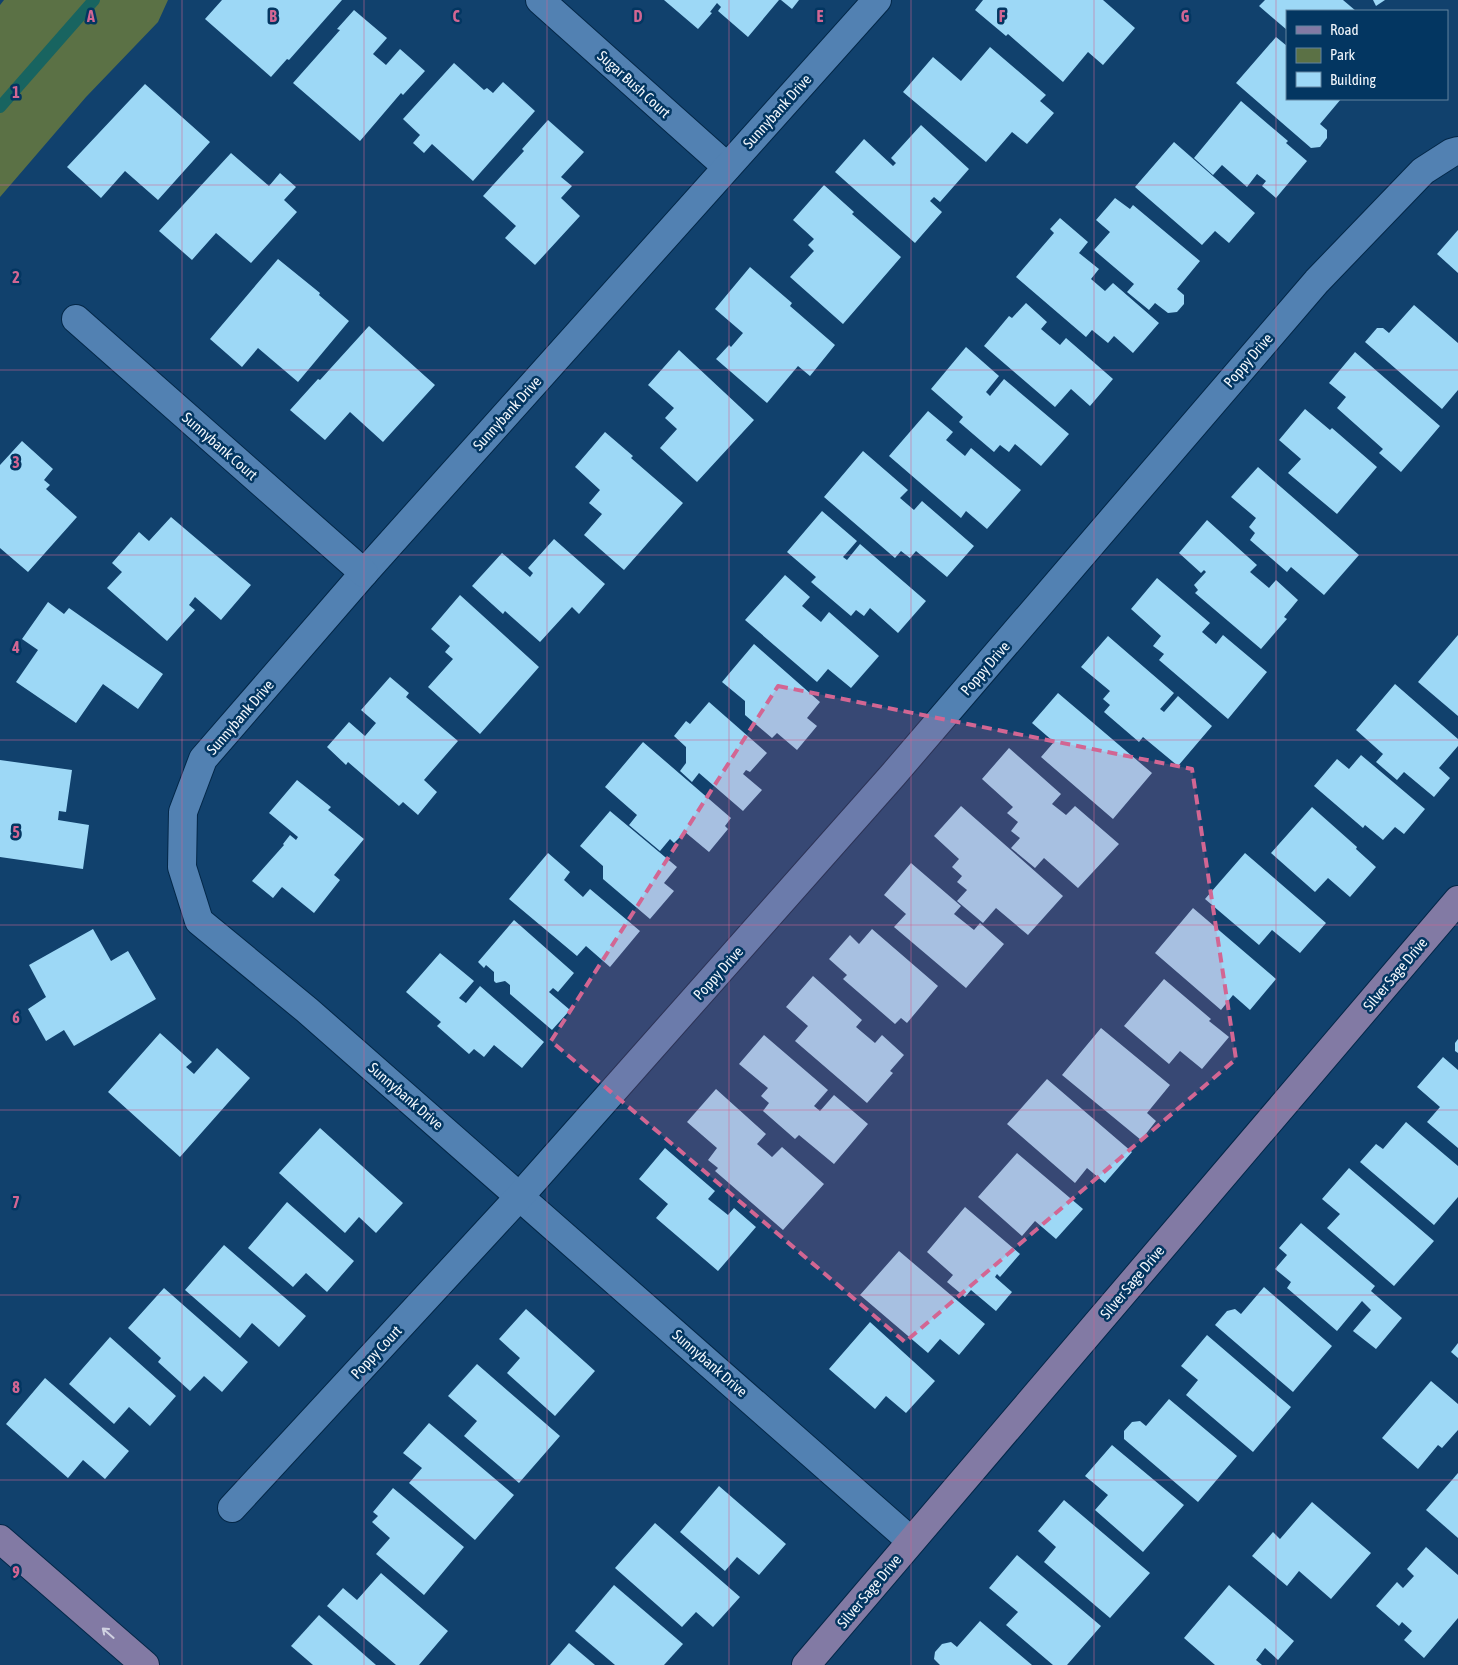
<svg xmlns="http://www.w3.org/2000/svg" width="1458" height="1665" font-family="'Asap Condensed',sans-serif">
<rect width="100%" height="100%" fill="#11416d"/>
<polygon fill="#5b7145" points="4,0 168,0 158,22 86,97 0,197 0,5"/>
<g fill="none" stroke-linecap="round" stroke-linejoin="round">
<polyline stroke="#186460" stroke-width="12" points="0,107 94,0"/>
</g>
<g fill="#9dd8f6">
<polygon points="222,0 342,0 289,60 287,59 271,77 205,19"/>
<polygon points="664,0 779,0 748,37 718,11 721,7 717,3 710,12 712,13 698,29"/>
<polygon points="781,0 799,0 792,9"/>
<polygon points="983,0 1103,0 1135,28 1103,65 1088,52 1063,82 1008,34 1006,36 975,10"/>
<polygon points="1265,0 1343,0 1356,11 1287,11 1287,30 1259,6"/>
<polygon points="1373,0 1385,0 1376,6"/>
<polygon points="354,10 387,38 373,54 386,65 400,49 425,71 403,95 401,93 360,141 293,83 340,30 337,29"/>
<polygon points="1276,37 1287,46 1287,99 1341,99 1320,124 1327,130 1327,138 1320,147 1311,148 1236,83"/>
<polygon points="990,47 1046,95 1040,101 1054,113 1027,144 1012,132 986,162 903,92 933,57 961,81"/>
<polygon points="454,63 484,90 487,88 493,93 503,82 535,111 473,181 432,144 424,153 413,143 420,135 403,119"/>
<polygon points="145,84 210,142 158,200 125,171 101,198 67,167"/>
<polygon points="1241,101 1288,141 1286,143 1307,161 1276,198 1262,186 1266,181 1257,174 1247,187 1222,165 1213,175 1194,158"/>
<polygon points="548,120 584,152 561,177 572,186 561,198 580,216 535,265 505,238 516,226 483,196 524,151 522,149"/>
<polygon points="921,125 969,169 940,202 934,197 930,201 942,212 915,243 835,172 864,139 893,166 896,163 891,158"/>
<polygon points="1174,142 1255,213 1229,243 1215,231 1202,245 1135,187"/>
<polygon points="231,153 269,186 280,173 296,187 284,200 297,212 251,263 216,233 192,260 159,231"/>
<polygon points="824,185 854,212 852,214 901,257 843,324 790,277 814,251 808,245 814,239 793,220"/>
<polygon points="1115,198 1130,209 1133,205 1200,261 1177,289 1184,295 1184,304 1177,312 1168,313 1155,303 1149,310 1127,292 1134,284 1094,250 1110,232 1096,220"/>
<polygon points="1060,218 1088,242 1079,253 1099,269 1091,279 1105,291 1113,283 1159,323 1133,353 1114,336 1108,343 1092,330 1086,337 1016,277 1054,233 1050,229"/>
<polygon points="1458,230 1458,273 1437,254"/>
<polygon points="278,259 320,293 319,295 349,321 298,382 258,348 242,367 210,339"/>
<polygon points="750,267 792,303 790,306 835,345 810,376 798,366 767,403 716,359 729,345 731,347 743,333 715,309"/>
<polygon points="1026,303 1047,322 1041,329 1060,345 1066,338 1113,379 1090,406 1071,389 1055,407 984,346 1009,316 1012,318"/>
<polygon points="1414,305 1458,343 1458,390 1442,409 1365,342 1377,328 1383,328 1389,333"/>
<polygon points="369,326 435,385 383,442 350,412 325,440 290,410 318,379 320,380"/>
<polygon points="966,347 999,376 986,392 990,396 1004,379 1069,434 1041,466 1015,444 1009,452 1000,445 994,452 959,422 963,417 931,389"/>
<polygon points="679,350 754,420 697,482 660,448 677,429 665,418 674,408 648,385"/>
<polygon points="1355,352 1440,426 1401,472 1379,453 1383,449 1337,408 1346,397 1329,383"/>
<polygon points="1305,409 1330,430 1332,428 1377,467 1337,514 1288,473 1301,459 1279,440"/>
<polygon points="928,411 953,432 946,440 965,456 971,448 1021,490 987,529 966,511 961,518 889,456"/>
<polygon points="605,432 633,456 631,458 683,503 624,570 584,535 602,514 589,503 600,490 575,467"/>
<polygon points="22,441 53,469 44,480 50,485 46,489 77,517 28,572 0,548 0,465"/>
<polygon points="863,451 908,490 900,498 914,510 922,501 974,546 947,577 916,551 910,558 901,551 895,558 824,497"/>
<polygon points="1258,467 1359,555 1324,595 1291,567 1287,572 1250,540 1255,533 1249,527 1256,518 1231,497"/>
<polygon points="822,511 857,541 843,557 847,560 860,544 926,601 898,633 870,608 864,616 856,610 851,616 811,582 816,577 787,552"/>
<polygon points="171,517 251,585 221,620 195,597 189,605 195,610 167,641 107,588 122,572 112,563 139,532 149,541"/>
<polygon points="1207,520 1257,565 1250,572 1269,588 1276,580 1298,600 1284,617 1287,619 1261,649 1195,593 1198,590 1194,585 1206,572 1204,570 1201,573 1179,553"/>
<polygon points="554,539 605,584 579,614 572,607 540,642 505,611 503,614 472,586 502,553 530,577 533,573 528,568"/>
<polygon points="785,575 810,597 802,606 821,622 829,612 879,656 851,688 828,669 817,682 745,620"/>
<polygon points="1157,578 1210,623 1202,632 1216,644 1223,635 1267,672 1228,719 1159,660 1164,654 1153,646 1161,636 1131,609"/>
<polygon points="460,595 539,667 480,734 428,687 453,659 445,652 450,646 431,629"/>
<polygon points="48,602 64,614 69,608 163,674 138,709 103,684 76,723 16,682 38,650 22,639"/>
<polygon points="1458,635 1458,716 1418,682"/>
<polygon points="1108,636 1174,693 1160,709 1164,712 1178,696 1212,726 1178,766 1143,737 1139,742 1104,712 1110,705 1103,699 1110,691 1081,667"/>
<polygon points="754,644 820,702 807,718 817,726 797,750 777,733 772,738 745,715 745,701 722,682"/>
<polygon points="390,677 409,693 406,697 458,741 424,780 437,792 418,815 403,802 399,806 348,762 346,765 327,747 349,722 365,736 376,723 361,710"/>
<polygon points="1395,684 1458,739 1458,746 1439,768 1450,778 1434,797 1404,772 1397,780 1376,762 1383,754 1356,730"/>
<polygon points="1058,693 1152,773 1113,819 1041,757 1054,742 1032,723"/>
<polygon points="709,702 767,753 750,772 746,770 743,774 762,790 743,811 699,773 692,782 680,771 686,763 686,747 674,736 686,721 690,724"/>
<polygon points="643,742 731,818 725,826 728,829 709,852 685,832 674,843 670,839 660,851 629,825 637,815 605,787"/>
<polygon points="1009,748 1061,794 1052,804 1066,815 1075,806 1119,844 1078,888 1044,858 1035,868 1011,848 1020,838 1011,831 1018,822 1007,813 1013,807 982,779"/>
<polygon points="1361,755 1425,809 1404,834 1395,827 1383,840 1365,825 1363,828 1314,786 1337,759 1349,769"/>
<polygon points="0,760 72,770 66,812 59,811 58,820 89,825 83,869 0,857"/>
<polygon points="297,780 331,807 328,810 364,839 334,875 340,880 314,913 282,887 273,898 252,881 284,845 283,844 290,835 296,840 298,837 269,813"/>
<polygon points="961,806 1063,896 1028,935 996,908 983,923 957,901 967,890 957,882 962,876 952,867 959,859 934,836"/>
<polygon points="1312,807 1357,847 1356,849 1376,867 1350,897 1328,878 1315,892 1271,853"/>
<polygon points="610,811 677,867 664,883 674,891 650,919 603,879 603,866 580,846"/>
<polygon points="548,853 570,872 564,880 583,897 590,889 640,931 610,967 586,946 577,956 509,899"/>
<polygon points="1245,853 1326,923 1300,953 1272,930 1259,945 1205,899"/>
<polygon points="911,863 961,906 954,914 974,930 980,923 1004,944 966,988 894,927 906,914 884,895"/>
<polygon points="1193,908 1276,979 1250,1010 1233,995 1221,1010 1155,953"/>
<polygon points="514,920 574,973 558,992 553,988 549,992 570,1010 552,1030 510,994 510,985 505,981 496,983 494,981 494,972 486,965 484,968 478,962"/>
<polygon points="93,929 111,961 128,951 156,999 74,1046 64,1030 46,1041 28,1009 46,997 29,965"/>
<polygon points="872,929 938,986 907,1023 901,1018 895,1024 843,979 847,975 829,959 850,935 859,944"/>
<polygon points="440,953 474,981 459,998 466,1003 480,986 544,1042 522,1068 494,1045 484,1057 474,1049 469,1054 437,1026 441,1022 406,992"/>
<polygon points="813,976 862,1020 856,1027 875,1043 882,1035 904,1055 890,1071 893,1073 867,1103 795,1041 808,1026 786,1007"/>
<polygon points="1164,979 1211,1019 1209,1021 1229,1037 1202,1069 1180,1051 1169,1064 1124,1026"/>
<polygon points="1101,1028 1170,1085 1147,1113 1156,1121 1141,1140 1062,1075"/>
<polygon points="160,1033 192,1062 186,1067 194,1074 217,1048 250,1078 180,1157 108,1092"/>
<polygon points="764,1035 828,1090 814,1106 820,1111 834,1095 868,1124 834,1164 799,1135 795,1139 763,1111 769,1103 761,1096 768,1088 739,1064"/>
<polygon points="1458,1039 1458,1053 1455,1051 1455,1043"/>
<polygon points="1443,1057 1458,1070 1458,1148 1427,1122 1440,1107 1417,1087"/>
<polygon points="1047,1079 1132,1152 1105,1183 1087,1168 1075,1183 1007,1124"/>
<polygon points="716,1089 766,1134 757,1144 772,1157 782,1147 824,1184 783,1230 715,1171 718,1168 708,1160 717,1148 687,1122"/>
<polygon points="1406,1122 1458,1166 1458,1197 1434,1225 1360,1162 1376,1144 1383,1149"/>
<polygon points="320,1128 403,1203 376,1233 359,1217 345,1233 279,1173"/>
<polygon points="665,1148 715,1191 708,1199 728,1215 734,1208 756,1227 718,1271 656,1218 668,1204 639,1179"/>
<polygon points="1017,1153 1083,1209 1056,1239 1035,1221 1022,1236 978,1197"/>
<polygon points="1349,1168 1434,1241 1394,1286 1327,1228 1340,1214 1322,1199"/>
<polygon points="287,1202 354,1261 327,1292 306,1273 293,1287 248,1248"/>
<polygon points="965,1207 1020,1254 1000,1277 997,1274 995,1277 1012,1292 996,1311 971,1290 965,1297 947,1282 953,1275 927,1252"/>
<polygon points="1301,1223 1375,1286 1371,1291 1402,1318 1376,1349 1353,1331 1371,1310 1362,1301 1337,1331 1287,1288 1291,1282 1275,1269 1287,1255 1279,1248"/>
<polygon points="224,1245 306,1316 279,1347 252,1323 240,1338 185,1290"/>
<polygon points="899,1251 985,1324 959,1355 940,1339 928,1353 860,1295"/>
<polygon points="1264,1287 1332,1346 1293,1392 1215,1325 1227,1311 1235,1309 1241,1314"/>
<polygon points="164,1288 248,1362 222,1392 204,1376 190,1391 158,1362 161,1358 128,1328"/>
<polygon points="526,1309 595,1371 555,1416 507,1373 520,1358 499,1339"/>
<polygon points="870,1322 935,1381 906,1413 886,1396 875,1409 829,1369"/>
<polygon points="1207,1335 1291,1407 1253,1452 1186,1395 1198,1380 1181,1366"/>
<polygon points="110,1337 176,1396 150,1426 129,1407 114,1424 69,1384"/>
<polygon points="1458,1343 1458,1358 1451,1352"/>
<polygon points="477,1364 560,1436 519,1483 464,1436 477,1421 448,1396"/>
<polygon points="45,1378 129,1451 105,1479 83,1460 68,1478 6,1424"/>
<polygon points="1431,1381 1458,1404 1458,1430 1442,1448 1438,1445 1418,1469 1382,1438"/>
<polygon points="1169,1399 1237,1456 1198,1502 1124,1439 1124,1431 1132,1422 1140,1421 1146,1426"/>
<polygon points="429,1423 514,1495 475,1540 409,1483 422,1468 403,1453"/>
<polygon points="1112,1445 1184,1505 1143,1552 1095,1510 1108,1495 1085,1476"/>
<polygon points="1458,1473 1458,1538 1426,1510"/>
<polygon points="719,1486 786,1544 759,1575 737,1557 725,1571 680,1532"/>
<polygon points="393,1488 464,1547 424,1595 376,1554 390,1538 372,1522 378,1516 373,1512"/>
<polygon points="1064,1500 1150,1573 1110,1618 1044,1562 1056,1547 1038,1531"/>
<polygon points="1312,1502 1371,1553 1331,1599 1299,1571 1287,1586 1252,1556 1273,1532 1280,1539"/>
<polygon points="655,1523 740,1597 713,1627 696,1612 682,1627 615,1568"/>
<polygon points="1426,1547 1458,1575 1458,1618 1424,1658 1404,1640 1412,1631 1402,1622 1399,1626 1376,1606 1397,1582 1403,1588 1414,1576 1407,1569"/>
<polygon points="1017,1555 1101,1626 1067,1665 1053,1665 1006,1625 1018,1612 989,1588"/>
<polygon points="381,1573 448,1631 419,1665 396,1665 327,1606 343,1588 357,1600"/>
<polygon points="614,1585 683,1644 664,1665 615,1665 575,1631"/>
<polygon points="1229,1585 1294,1641 1278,1660 1265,1648 1256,1660 1262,1665 1215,1665 1184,1638"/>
<polygon points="319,1615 376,1665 313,1665 291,1646"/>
<polygon points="980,1621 1032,1665 940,1665 934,1659 935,1652 942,1644 951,1642 957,1647"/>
<polygon points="569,1643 595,1665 550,1665"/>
</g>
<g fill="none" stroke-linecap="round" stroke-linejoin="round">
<g stroke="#032748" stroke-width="30">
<g id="street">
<polyline points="540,0 727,167"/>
<polyline points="877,0 364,573 203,759 183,812 182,867 199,921 307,1010 911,1541"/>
<polyline points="76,319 364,573"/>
<polyline points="232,1508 520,1196 893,775 1317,281 1423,171 1451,153 1458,151"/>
</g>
</g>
<g stroke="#032748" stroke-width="30">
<g id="secondary">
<polyline points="0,1539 145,1665"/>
<polyline points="806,1665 1458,900"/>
</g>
</g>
<use href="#street" stroke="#5281b2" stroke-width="28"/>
<use href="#secondary" stroke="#827aa4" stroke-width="28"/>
</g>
<defs><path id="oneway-shaft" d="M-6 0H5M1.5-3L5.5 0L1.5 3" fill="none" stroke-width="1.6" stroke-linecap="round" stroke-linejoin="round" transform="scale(1.25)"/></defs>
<use stroke="#d0d1e1" href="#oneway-shaft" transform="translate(108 1633) rotate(-139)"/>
<path fill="#d26693" fill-opacity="0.2" stroke="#d26693" stroke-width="4" stroke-dasharray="10 6" stroke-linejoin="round" d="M778,686l414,83 44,290 -331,283 -354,-301z"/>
<path fill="none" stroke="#d26693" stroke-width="1" stroke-opacity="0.55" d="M182,0v1665M364,0v1665M547,0v1665M729,0v1665M911,0v1665M1094,0v1665M1276,0v1665M0,185h1458M0,370h1458M0,555h1458M0,740h1458M0,925h1458M0,1110h1458M0,1295h1458M0,1480h1458"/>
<g text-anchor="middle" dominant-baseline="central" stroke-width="5" stroke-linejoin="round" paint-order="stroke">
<g font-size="15" fill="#f1f6fb" stroke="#033661">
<text transform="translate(634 84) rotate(42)">Sugar Bush Court</text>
<text transform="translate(777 111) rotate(-48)">Sunnybank Drive</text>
<text transform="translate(1248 360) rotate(-49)">Poppy Drive</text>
<text transform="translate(507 413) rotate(-48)">Sunnybank Drive</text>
<text transform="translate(220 446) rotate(41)">Sunnybank Court</text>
<text transform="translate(985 668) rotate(-49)">Poppy Drive</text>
<text transform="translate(240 717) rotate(-49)">Sunnybank Drive</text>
<text transform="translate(718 973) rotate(-48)">Poppy Drive</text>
<text transform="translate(1395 974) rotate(-50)">Silver Sage Drive</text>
<text transform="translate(406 1096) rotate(41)">Sunnybank Drive</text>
<text transform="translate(1132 1282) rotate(-50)">Silver Sage Drive</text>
<text transform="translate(376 1352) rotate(-47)">Poppy Court</text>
<text transform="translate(710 1363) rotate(41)">Sunnybank Drive</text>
<text transform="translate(869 1591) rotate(-50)">Silver Sage Drive</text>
</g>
</g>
<g font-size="16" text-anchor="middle" font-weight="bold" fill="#d26693" stroke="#033661" stroke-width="5" stroke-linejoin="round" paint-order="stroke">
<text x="91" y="22">A</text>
<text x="273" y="22">B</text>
<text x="456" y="22">C</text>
<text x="638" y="22">D</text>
<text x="820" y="22">E</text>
<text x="1002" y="22">F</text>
<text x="1185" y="22">G</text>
<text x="16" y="98">1</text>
<text x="16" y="283">2</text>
<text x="16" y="468">3</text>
<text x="16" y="653">4</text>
<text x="16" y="838">5</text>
<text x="16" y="1023">6</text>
<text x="16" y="1208">7</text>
<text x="16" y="1393">8</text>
<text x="16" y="1578">9</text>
</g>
<rect x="1286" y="10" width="162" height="90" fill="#033661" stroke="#62839f"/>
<rect x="1296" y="26" width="25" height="8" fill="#827aa4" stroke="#62839f"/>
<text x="1330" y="35" font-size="15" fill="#f1f6fb">Road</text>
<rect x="1296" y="48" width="25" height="15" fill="#5b7145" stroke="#62839f"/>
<text x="1330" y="60" font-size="15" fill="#f1f6fb">Park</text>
<rect x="1296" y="72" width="25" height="15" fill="#9dd8f6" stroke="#62839f"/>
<text x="1330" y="85" font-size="15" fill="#f1f6fb">Building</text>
</svg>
